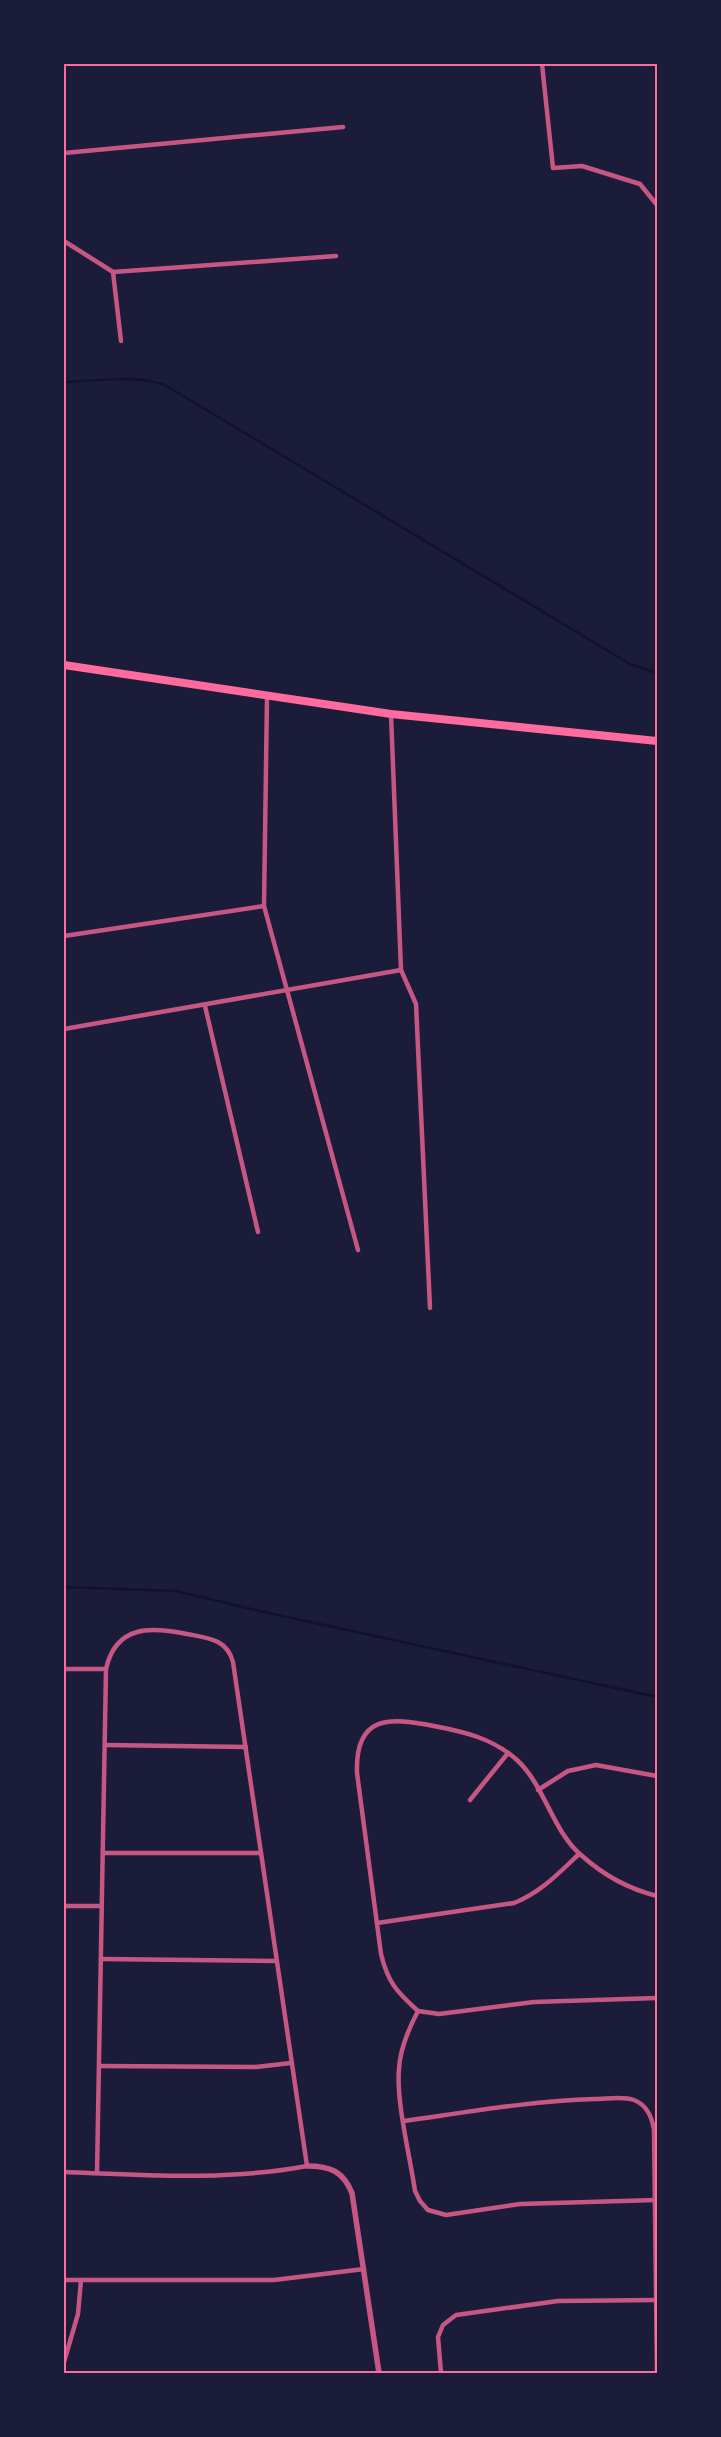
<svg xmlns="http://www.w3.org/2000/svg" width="721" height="2437" font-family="Figtree,sans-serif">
<rect width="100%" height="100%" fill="#1b1b3a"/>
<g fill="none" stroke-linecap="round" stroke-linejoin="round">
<g stroke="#12122b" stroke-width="2.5">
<path d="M64,382c33,-1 69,-8 101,3l465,279 27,9"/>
<polyline points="64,1587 176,1591 269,1613 657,1697"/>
</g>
<g stroke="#c65784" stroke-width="4.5">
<polyline points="542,64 553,168 582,166 640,184 657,205"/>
<polyline points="64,153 343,127"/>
<polyline points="64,241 113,272 336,256"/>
<polyline points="113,272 121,341"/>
<polyline points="267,697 264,906 358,1250"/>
<polyline points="391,714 401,970 416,1004 430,1308"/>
<polyline points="64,936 264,906"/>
<polyline points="205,1006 258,1232"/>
<polyline points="64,1029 401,970"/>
<polyline points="64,1669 106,1669"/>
<polyline points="105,1745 246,1747"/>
<polyline points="538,1790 568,1771 596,1765 657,1776"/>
<polyline points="470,1800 508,1753"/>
<polyline points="103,1853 261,1853"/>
<polyline points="64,1906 102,1906"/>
<path d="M377,1923l137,-20c26,-10 45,-30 65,-49"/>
<polyline points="101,1959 276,1961"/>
<path d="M418,2011c-21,-19 -30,-28 -37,-57l-24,-181c-2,-58 32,-56 77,-47 31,6 58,12 83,34 28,26 35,70 64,95 21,19 48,34 76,41"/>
<path d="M418,2011c-9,17 -18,37 -19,58 -3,33 11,87 16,122l5,10 8,9 18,5 74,-11 136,-4"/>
<polyline points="418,2011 439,2014 534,2002 657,1998"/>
<polyline points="100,2066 256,2067 291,2063"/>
<path d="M404,2121c64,-9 127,-20 191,-22 12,0 28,-3 39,1 13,5 18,17 20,30l3,243"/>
<path d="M64,2172c80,3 164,9 243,-6l-74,-504c-6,-23 -25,-24 -46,-28 -35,-7 -71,-10 -81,35l-9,504"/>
<polyline points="64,2280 274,2280 364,2269"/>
<polyline points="64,2362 78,2314 81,2280"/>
<polyline points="441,2373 438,2337 443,2325 456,2315 558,2301 656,2300"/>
</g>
<path stroke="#c65784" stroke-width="5.5" d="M307,2166c23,0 36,5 45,27l27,180"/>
<polyline stroke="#ff6b9d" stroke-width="8" points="64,665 391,714 657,741"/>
</g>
<rect width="721" height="2437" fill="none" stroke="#1b1b3a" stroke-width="130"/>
<rect x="65" y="65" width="591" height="2307" fill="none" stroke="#ff6b9d" stroke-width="2"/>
</svg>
